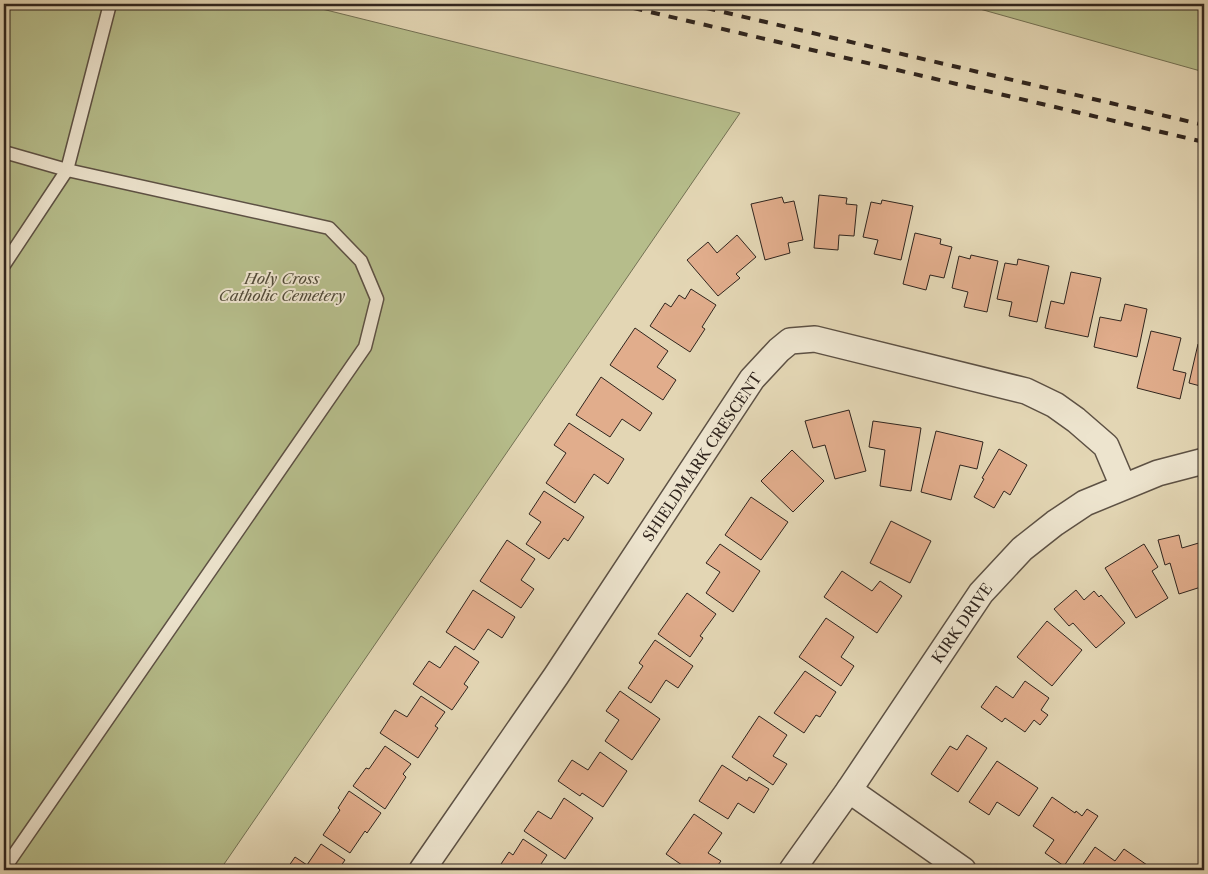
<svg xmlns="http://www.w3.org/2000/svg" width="1208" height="874" font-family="'Libre Caslon Text',serif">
<rect width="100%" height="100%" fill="#e3d6b4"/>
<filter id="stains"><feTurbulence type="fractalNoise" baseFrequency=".004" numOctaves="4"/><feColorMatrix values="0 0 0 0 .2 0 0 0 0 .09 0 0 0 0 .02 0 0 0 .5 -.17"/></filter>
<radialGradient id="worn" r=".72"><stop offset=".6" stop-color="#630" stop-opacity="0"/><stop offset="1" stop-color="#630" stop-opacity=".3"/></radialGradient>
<g fill="#b6bd8b" stroke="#737154">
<polygon points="4,4 302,4 740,113 220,870 4,870"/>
<polygon points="962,4 1204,4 1204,72"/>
</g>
<g fill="#e1ad8c" stroke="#30251e">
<polygon points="819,195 847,198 846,204 857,205 854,236 839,235 838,250 814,248"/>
<polygon points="782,197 784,203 794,201 803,240 788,243 790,253 765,260 751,204"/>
<polygon points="882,200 913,206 901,260 874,254 878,240 863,237 871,202 881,204"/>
<polygon points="915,233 941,239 940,244 952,247 944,278 930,275 926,290 903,284"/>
<polygon points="737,235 756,257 736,274 740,278 718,296 687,260 708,242 717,253"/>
<polygon points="971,255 998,261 987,312 964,307 968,292 952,288 959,256 970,259"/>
<polygon points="1018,259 1049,266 1037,322 1009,316 1012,302 997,299 1005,263 1017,265"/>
<polygon points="1071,272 1101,278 1088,337 1045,328 1051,301 1064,304"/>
<polygon points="691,289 716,305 702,327 705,329 690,352 650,326 665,303 671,307 679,295 685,299"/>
<polygon points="1125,304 1147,309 1137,357 1094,347 1100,317 1121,321"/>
<polygon points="635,328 668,351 657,367 676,380 663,400 610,365"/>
<polygon points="1151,331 1181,338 1173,370 1186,373 1180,399 1137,388"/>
<polygon points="1198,344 1204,345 1204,387 1189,383"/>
<polygon points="601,377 652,413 640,431 622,419 610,437 576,415"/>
<polygon points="849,410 866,471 835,479 825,445 813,448 805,421"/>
<polygon points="873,421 921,428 911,491 880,486 885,450 869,447"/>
<polygon points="569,423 624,459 608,484 594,474 575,503 546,483 566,453 554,445"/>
<polygon points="936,431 983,442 977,469 960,465 951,500 921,492"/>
<polygon points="999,449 1027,465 1010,495 1004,491 994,508 974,497 984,479 982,478"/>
<polygon points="792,450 824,481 793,512 761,481"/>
<polygon points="544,491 584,517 568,541 564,538 549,559 526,544 541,522 529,514"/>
<polygon points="751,497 788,522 761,560 725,535"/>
<polygon points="891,521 931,541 910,583 870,563"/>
<polygon points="1179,535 1182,548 1202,542 1204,550 1204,586 1179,594 1170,563 1165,565 1158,540"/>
<polygon points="507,540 535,559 521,580 534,589 521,608 480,581"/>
<polygon points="720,544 760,571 733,612 706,593 720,572 706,563"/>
<polygon points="1144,544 1158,567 1152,571 1168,598 1136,618 1105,568"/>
<polygon points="842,571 872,591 880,581 902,596 877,633 824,597"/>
<polygon points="473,590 515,617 502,638 488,629 474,650 446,632"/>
<polygon points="1076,590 1084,600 1094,591 1099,597 1101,595 1125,623 1096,648 1073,623 1069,626 1054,609"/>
<polygon points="687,593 716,614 700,636 703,638 690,657 658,634"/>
<polygon points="826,618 854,637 841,657 854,666 841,686 799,657"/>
<polygon points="1047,621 1082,650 1052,686 1017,657"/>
<polygon points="655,640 693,666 678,688 666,680 651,703 628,688 643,666 639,663"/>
<polygon points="455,646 479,662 464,684 468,687 452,710 413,684 429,661 440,668"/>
<polygon points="805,671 836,692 820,717 816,715 804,733 774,713"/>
<polygon points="1025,681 1049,698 1041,710 1048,715 1040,725 1034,720 1025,732 1005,718 1002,722 981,707 996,686 1013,698"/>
<polygon points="620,691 660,719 632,760 605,741 619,720 606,711"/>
<polygon points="421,696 445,712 435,726 438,728 418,758 380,733 395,710 407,717"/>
<polygon points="759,716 787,735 773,756 787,764 773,785 732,757"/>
<polygon points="967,735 987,748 958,792 931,774 950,746 957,750"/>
<polygon points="385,746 411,764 403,774 406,777 385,809 353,786 366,768 369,769"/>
<polygon points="600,752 627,771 603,807 582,793 580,796 558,781 572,760 588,770"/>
<polygon points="997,761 1038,788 1019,816 997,802 989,815 969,802"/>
<polygon points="722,765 747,781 749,777 769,789 754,813 738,803 728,819 699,801"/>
<polygon points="349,791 381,813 367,833 365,831 350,853 323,835 340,810 338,808"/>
<polygon points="1052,797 1075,813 1076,811 1082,816 1087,809 1098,816 1064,866 1045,853 1054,840 1033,826"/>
<polygon points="564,798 593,818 565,859 524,831 538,811 551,819"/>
<polygon points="694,814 722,833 708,853 721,861 714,870 689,870 666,854"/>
<polygon points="523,839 547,855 537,870 497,870 509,852 513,855"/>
<polygon points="321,844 345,860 338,870 286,870 295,857 307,865"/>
<polygon points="1095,847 1115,861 1124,849 1147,865 1143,870 1079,870"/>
</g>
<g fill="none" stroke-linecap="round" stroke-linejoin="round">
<g stroke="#5d5144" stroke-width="15">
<g id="service">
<polyline points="4,152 67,170 329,228 361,261 377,299 365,347 4,869"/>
<polyline points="4,265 67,170 110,4"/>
</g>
</g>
<g stroke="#5d5144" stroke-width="28">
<g id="minor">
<polyline points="849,790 963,870"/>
<polyline points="422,870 556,676 752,379 779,350 790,341 815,339 1026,391 1055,405 1076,420 1106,446 1123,486"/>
<polyline points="792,870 849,790 981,593 1022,549 1055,523 1085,503 1158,473 1204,461"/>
</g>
</g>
<use href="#service" stroke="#ede4ce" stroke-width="12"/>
<use href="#minor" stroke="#ede4ce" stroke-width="25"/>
<g stroke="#30251e" stroke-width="4" stroke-dasharray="9 9" stroke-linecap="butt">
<polyline points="616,4 1204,142"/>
<polyline points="689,4 1204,125"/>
</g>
</g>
<g text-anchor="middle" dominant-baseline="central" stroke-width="4" stroke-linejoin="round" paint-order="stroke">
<g font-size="15" font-style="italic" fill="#524b39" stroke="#ede4ce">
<text x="282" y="278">Holy Cross<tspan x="282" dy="17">Catholic Cemetery</tspan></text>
</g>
<g font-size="15" fill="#30251e" stroke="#ede4ce">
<text transform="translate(702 457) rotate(-56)">SHIELDMARK CRESCENT</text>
<text transform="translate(962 623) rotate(-55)">KIRK DRIVE</text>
</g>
</g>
<rect width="1208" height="874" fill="none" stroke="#e3d6b4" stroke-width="20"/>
<rect x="5" y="5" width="1198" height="864" fill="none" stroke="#30251e" stroke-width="2.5"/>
<rect x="10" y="10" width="1188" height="854" fill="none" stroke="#30251e"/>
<rect width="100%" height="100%" filter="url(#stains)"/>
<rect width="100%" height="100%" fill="url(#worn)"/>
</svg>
